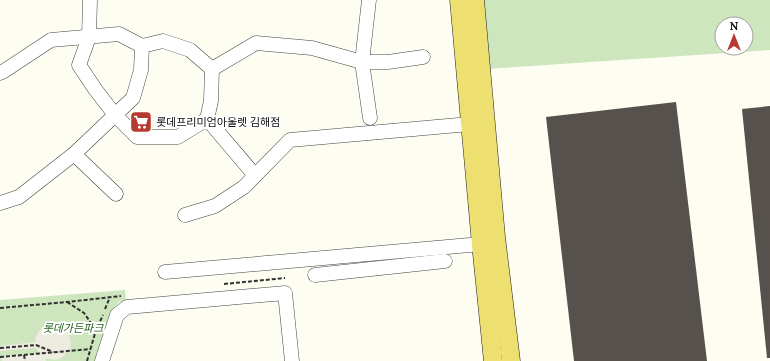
<svg xmlns="http://www.w3.org/2000/svg" width="770" height="361" font-family="Lora,'Noto Sans KR',serif">
<rect width="100%" height="100%" fill="#fefdf1"/>
<g fill="#cde6bd" fill-rule="evenodd">
<path d="M480,0h290v50l-284,19zM722,24h24v24h-24z"/>
<polygon points="125,290 126,301 119,302 115,307 97,361 0,361 0,300"/>
</g>
<polygon fill="#eeece0" points="53,324 59,325 64,328 68,333 70,339 71,345 69,351 65,355 60,359 54,360 46,358 46,361 2,361 1,357 39,353 36,348 0,351 0,346 35,342 36,337 38,332 42,328 47,325"/>
<g fill="#56514c">
<polygon points="676,102 707,361 574,361 546,117"/>
<polygon points="770,106 770,358 767,358 742,109"/>
</g>
<g fill="none" stroke-linecap="round" stroke-linejoin="round">
<g stroke="#424242" stroke-width="15">
<g id="minor">
<polyline points="90,0 89,37 79,65 95,89 115,115 133,98 141,70 142,46 163,41 190,50 212,69"/>
<polyline points="369,0 362,62 370,118"/>
<polyline points="0,73 4,71 51,40 119,34 142,46"/>
<polyline points="207,119 252,172"/>
<polyline points="74,154 116,194"/>
<polyline points="0,203 19,197 74,154 115,115 137,137 178,137 207,119 211,101 212,69 256,43 312,48 362,62 388,62 423,57"/>
<polyline points="185,215 215,206 244,187 290,140 470,124"/>
<polyline points="165,272 481,244"/>
<polyline points="315,275 445,261"/>
<polyline points="102,361 117,315 127,307 285,293 292,361"/>
</g>
</g>
<g stroke="#202020" stroke-width="19">
<g id="major">
<polyline points="459,0 481,244 493,361"/>
<polyline points="475,0 496,237 511,361"/>
</g>
</g>
<g stroke="#313131" stroke-width="2" stroke-dasharray="4 2" stroke-linecap="butt">
<polyline points="224,284 285,278"/>
<polyline points="67,302 84,313 96,330"/>
<polyline points="0,308 67,302 121,296"/>
<polyline points="105,309 110,297"/>
<polyline points="0,348 36,345 53,352"/>
<polyline points="24,355 25,361"/>
<polyline points="0,357 91,349"/>
<polyline points="87,361 96,330 103,315"/>
</g>
<use href="#minor" stroke="#fff" stroke-width="14"/>
<use href="#major" stroke="#eedf71" stroke-width="18"/>
</g>
<defs>
<g id="supermarket-square" transform="scale(1.15)"><rect x="-9" y="-9" width="18" height="18" rx="4" fill="#b53a30" stroke="#fff"/><path d="M-6-5.5h2.5l.6 2H6L4.5 2H-2.5L-4.4-4H-6ZM-1.5 3.2a1.3 1.3 0 1 0 .1 0ZM3 3.2a1.3 1.3 0 1 0 .1 0Z" fill="#fff"/></g>
</defs>
<g fill-rule="evenodd">
<use href="#supermarket-square" x="141" y="122"/>
</g>
<g text-anchor="middle" dominant-baseline="central" stroke-width="4" stroke-linejoin="round" paint-order="stroke">
<g font-size="11" fill="#0f0f0f" stroke="#fff" text-anchor="start">
<text x="156" y="122">롯데프리미엄아울렛 김해점</text>
</g>
<g font-size="11" font-style="italic" fill="#296223" stroke="#fff">
<text x="73" y="328">롯데가든파크</text>
</g>
</g>
<g transform="translate(734 36)"><circle r="19" fill="#ffffff" stroke="#9f9f9f"/>
<path d="M0-3L7 15L0 10L-7 15Z" fill="#b53a30"/>
<text y="-6" font-size="11" font-weight="bold" text-anchor="middle" fill="#0f0f0f">N</text>
</g>
</svg>
